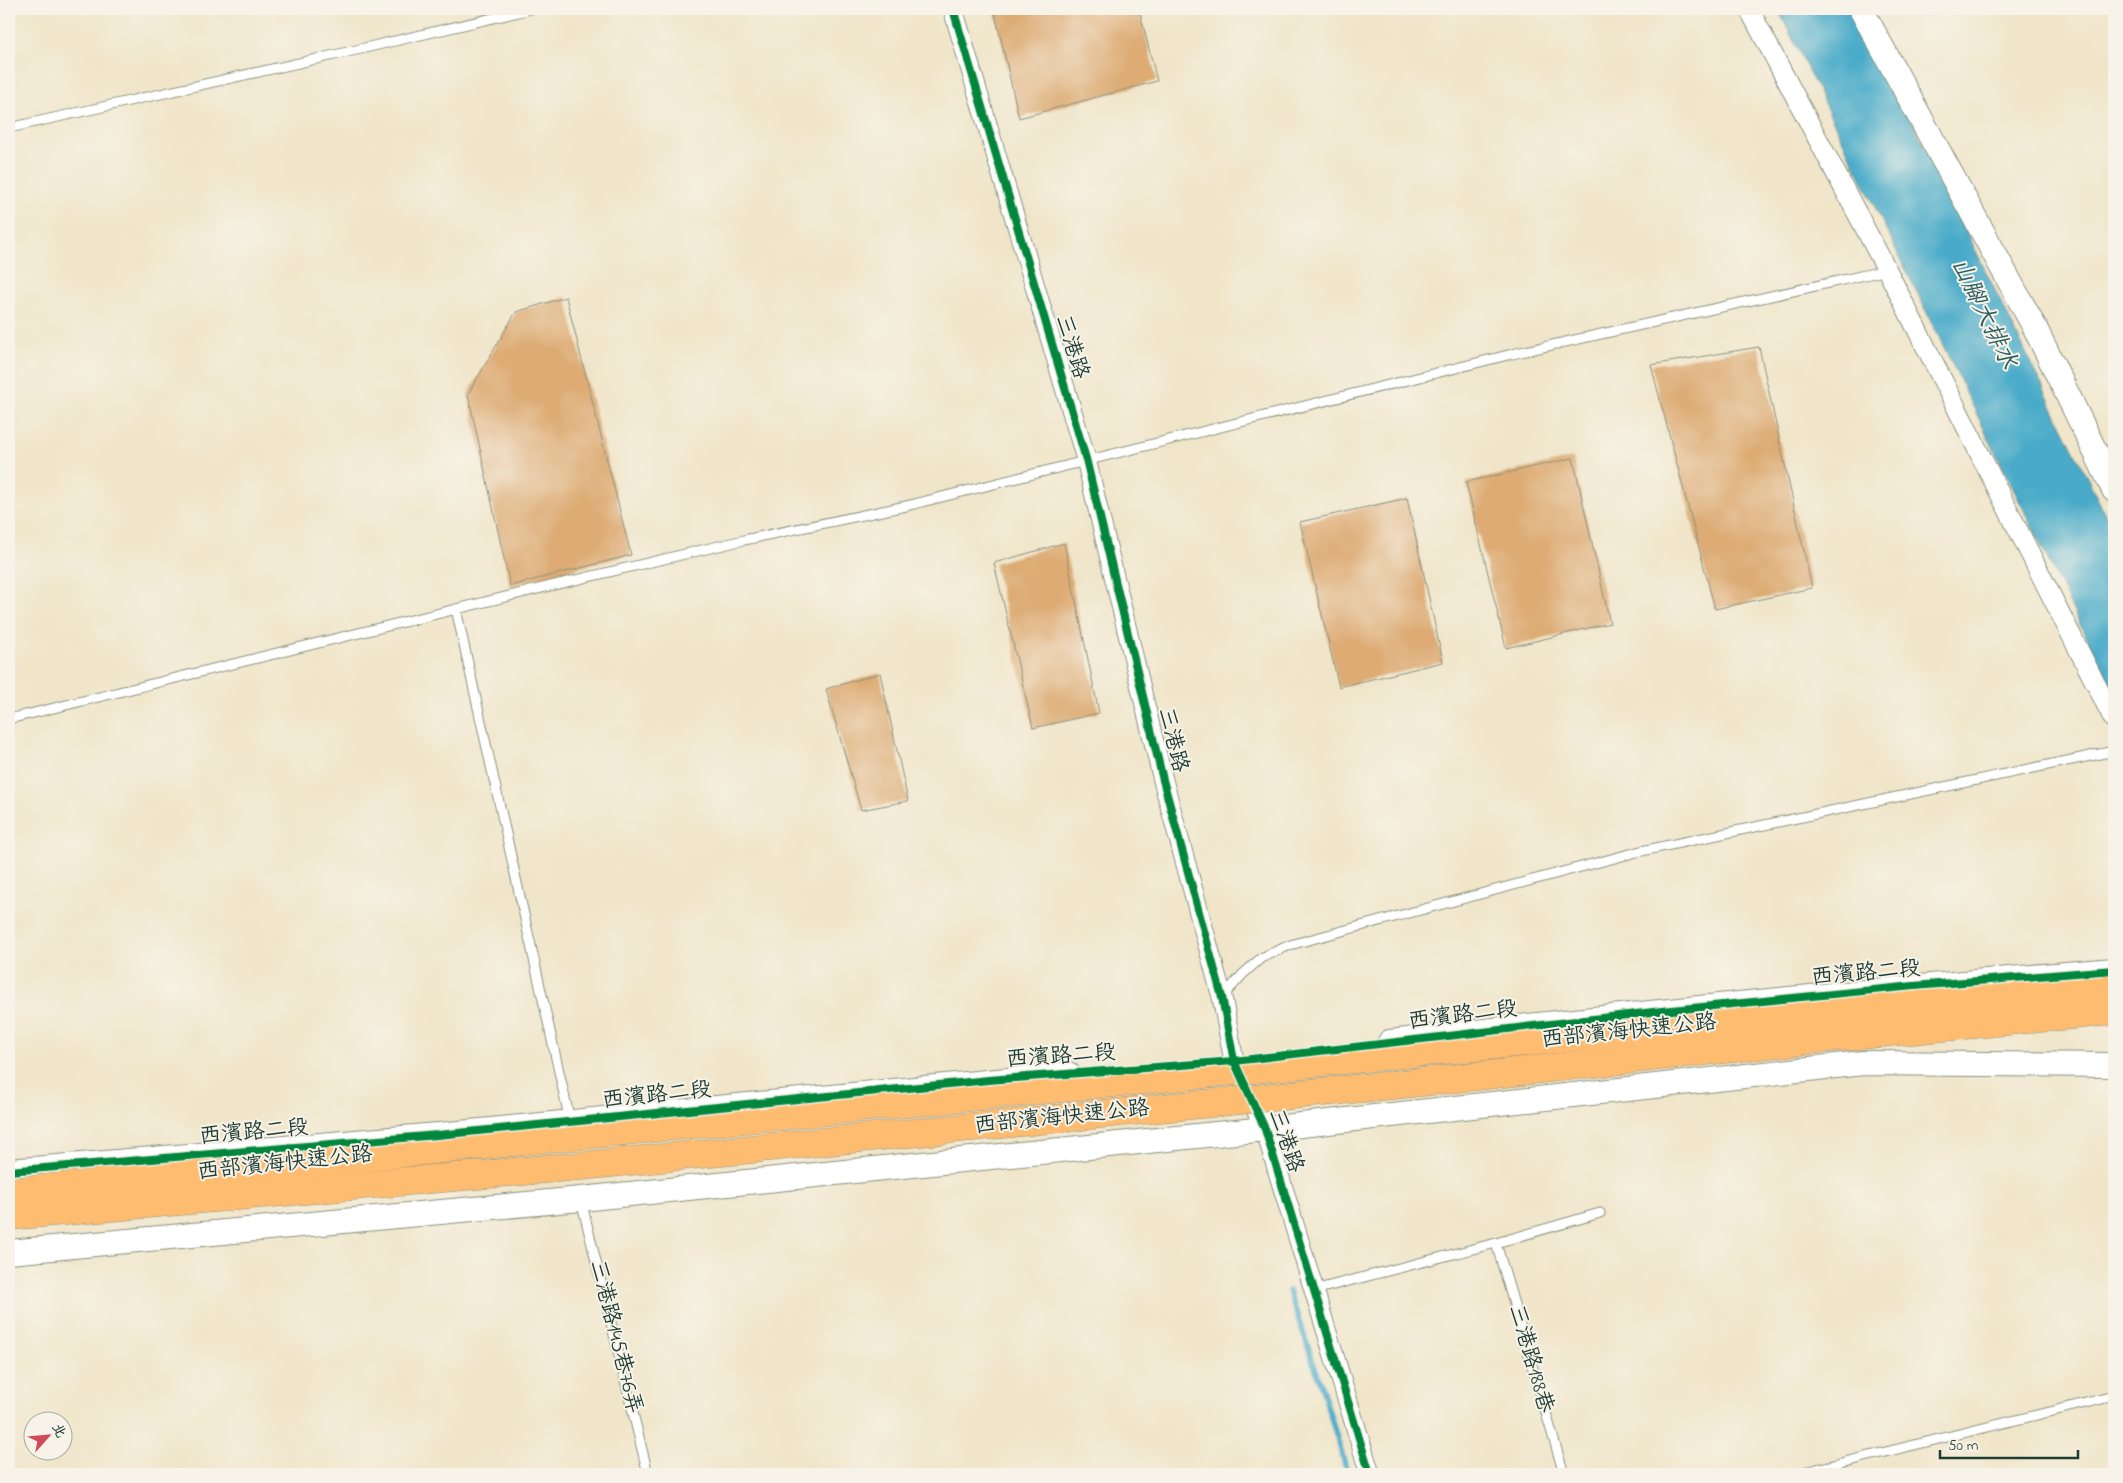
<svg xmlns="http://www.w3.org/2000/svg" width="2123" height="1483" font-family="'Indie Flower','LXGW WenKai TC',sans-serif">
<rect width="100%" height="100%" fill="#f7f3e8"/>
<filter id="ink" filterUnits="userSpaceOnUse"><feTurbulence type="fractalNoise" baseFrequency=".02" numOctaves="2"/><feDisplacementMap in="SourceGraphic" scale="10" xChannelSelector="R" yChannelSelector="G"/><feConvolveMatrix kernelMatrix="1 2 1 2 8 2 1 2 1" color-interpolation-filters="sRGB"/></filter>
<filter id="wash" filterUnits="userSpaceOnUse"><feTurbulence type="fractalNoise" baseFrequency=".0096" numOctaves="4" result="noise"/><feDisplacementMap in="SourceGraphic" scale="20" xChannelSelector="R" yChannelSelector="G"/><feGaussianBlur stdDeviation="1.12" result="paint"/><feColorMatrix in="noise" values="0 0 0 0 0 0 0 0 0 0 0 0 0 0 0 0 0 1.4 0 .05"/><feComposite in="paint" operator="in"/></filter>
<g filter="url(#wash)">
<rect width="100%" height="100%" fill="#f0e5c9"/>
<polygon fill="#49abc9" stroke="#34747e" points="1778,9 1857,9 2114,532 2114,694"/>
<g fill="none" stroke-linecap="round" stroke-linejoin="round">
<polyline stroke="#49abc9" stroke-width="5.5" points="1289,1291 1321,1385 1348,1474"/>
</g>
<g id="blocks">
<g fill="#ddab73">
<polygon points="994,9 1139,9 1157,81 1019,118"/>
<polygon points="566,297 631,555 510,586 468,394 516,312"/>
<polygon points="1759,347 1812,588 1715,609 1651,365"/>
<polygon points="1573,458 1610,623 1506,648 1466,482"/>
<polygon points="1407,498 1443,662 1339,687 1300,522"/>
<polygon points="1064,543 1099,713 1033,728 994,563"/>
<polygon points="880,673 908,801 861,810 826,689"/>
</g>
</g>
</g>
<g filter="url(#ink)">
<use href="#blocks" fill-opacity="0" stroke="#88917e" stroke-width="1"/>
<g fill="none" stroke-linecap="round" stroke-linejoin="round">
<g stroke="#88917e" stroke-width="11">
<g id="service">
<polyline points="9,128 352,51 531,9"/>
<polyline points="456,609 570,1121"/>
<polyline points="9,719 546,587 744,540 906,506 1512,354 1887,270"/>
<polyline points="1223,996 1243,974 1261,958 1290,945 1637,852 2114,751"/>
<polyline points="581,1200 648,1474"/>
<polyline points="1496,1243 1564,1474"/>
<polyline points="1314,1290 1496,1243 1600,1213"/>
<polyline points="1796,1474 2114,1396"/>
</g>
</g>
<g stroke="#88917e" stroke-width="21">
<g id="minor">
<polyline points="953,9 1086,459 1163,780 1222,997 1234,1061 1265,1129 1370,1474"/>
<polyline points="1749,9 1887,270 2114,720"/>
</g>
</g>
<g stroke="#88917e" stroke-width="26">
<g id="tertiary">
<polyline points="1861,9 2035,328 2114,490"/>
<path d="M1390,1042c241,-29 482,-52 724,-72"/>
<polyline points="9,1171 438,1135 1068,1074"/>
<polyline points="9,1252 581,1199 1265,1129 1863,1063 2114,1065"/>
</g>
</g>
<use href="#service" stroke="#fff" stroke-width="9"/>
<use href="#minor" stroke="#fff" stroke-width="19"/>
<use href="#tertiary" stroke="#fff" stroke-width="24"/>
<g stroke="#88917e" stroke-width="29" stroke-linecap="butt">
<g id="trunk-bridge">
<polyline points="9,1192 2114,984"/>
<polyline points="9,1216 581,1166 1413,1083 1818,1039 2114,1011"/>
</g>
</g>
<use href="#trunk-bridge" stroke="#febc71" stroke-width="28"/>
<g stroke="#f7f3e8" stroke-width="11">
<g id="cycleway">
<polyline points="953,9 1086,459 1163,780 1222,997 1234,1061 1265,1129 1370,1474"/>
<polyline points="9,1171 438,1135 989,1080 1234,1061 1662,1011 1914,986 2114,970"/>
</g>
</g>
<use href="#cycleway" stroke="#00873e" stroke-width="8"/>
</g>
</g>
<g text-anchor="middle" dominant-baseline="central" stroke-width="4" stroke-linejoin="round" paint-order="stroke">
<g font-size="22" fill="#1f3d34" stroke="#f7f3e8">
<text transform="translate(1071 347) rotate(73)">三港路</text>
<text transform="translate(1172 740) rotate(76)">三港路</text>
<text transform="translate(1866 974) rotate(-5)">西濱路二段</text>
<text transform="translate(1463 1016) rotate(-7)">西濱路二段</text>
<text transform="translate(1629 1032) rotate(-6)">西部濱海快速公路</text>
<text transform="translate(1061 1057) rotate(-4)">西濱路二段</text>
<text transform="translate(657 1096) rotate(-6)">西濱路二段</text>
<text transform="translate(1062 1118) rotate(-6)">西部濱海快速公路</text>
<text transform="translate(254 1133) rotate(-5)">西濱路二段</text>
<text transform="translate(1285 1141) rotate(71)">三港路</text>
<text transform="translate(285 1164) rotate(-6)">西部濱海快速公路</text>
<text transform="translate(615 1337) rotate(76)">三港路145巷76弄</text>
<text transform="translate(1530 1359) rotate(74)">三港路188巷</text>
</g>
<g font-size="24" font-style="italic" fill="#2c5e61" stroke="#f7f3e8">
<text transform="translate(1983 314) rotate(64)">山腳大排水</text>
</g>
</g>
<rect width="2123" height="1483" fill="none" stroke="#f7f3e8" stroke-width="30"/>
<g transform="translate(48 1436) rotate(63)"><circle r="24" fill="#f7f3e8" stroke="#a1aaa0"/>
<path d="M0-4L9 19L0 12L-9 19Z" fill="#d1495b"/>
<text y="-8" font-size="14" font-weight="bold" text-anchor="middle" fill="#1f3d34">北</text>
</g>
<path d="M1940 1450v8h138v-8" fill="none" stroke="#1f3d34" stroke-width="2.5"/>
<text x="1948" y="1450" font-size="15" fill="#1f3d34" stroke="#f7f3e8" stroke-width="4" paint-order="stroke">50 m</text>
</svg>
